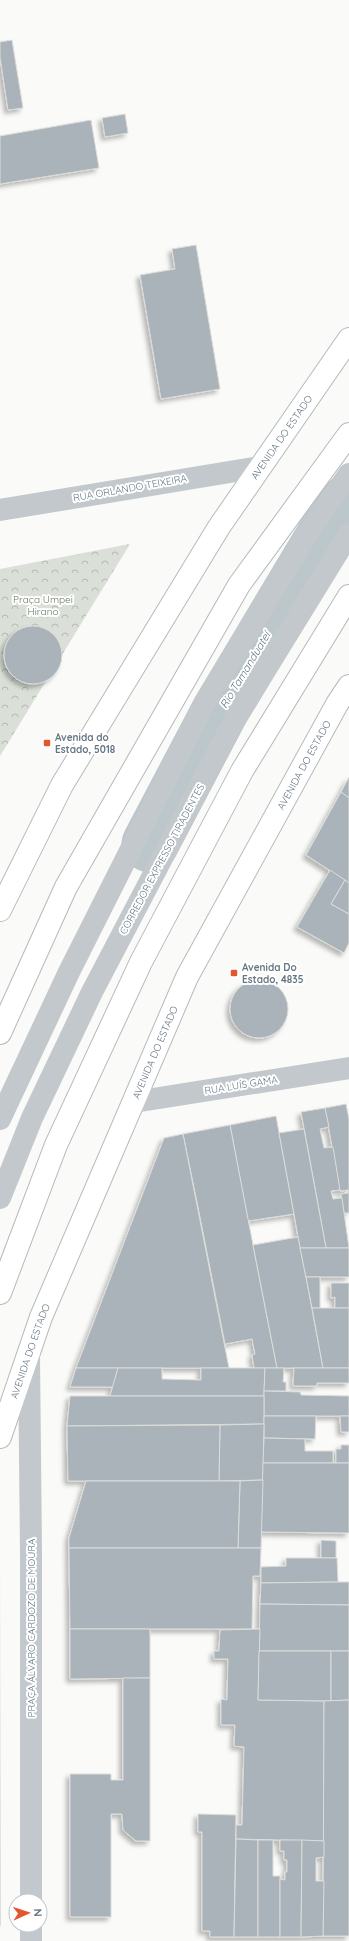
<svg xmlns="http://www.w3.org/2000/svg" width="349" height="1941" font-family="Quicksand,sans-serif">
<defs>
<pattern id="park-crowns" width="20" height="18" patternUnits="userSpaceOnUse"><rect width="20" height="18" fill="#dadfd7"/><path d="M2 6a3 3 0 1 1 6 0M12 15a3 3 0 1 1 6 0" fill="none" stroke="#b4b9b4"/></pattern>
<filter id="shadow"><feDropShadow dx="-3.5" dy="3.5" stdDeviation="2" flood-color="#0004"/></filter>
</defs>
<rect width="100%" height="100%" fill="#fafaf8"/>
<g fill="url(#park-crowns)">
<polygon points="130,544 0,756 0,569"/>
<polygon points="0,1563 1,1925 0,1927"/>
</g>
<g fill="none" stroke-linecap="round" stroke-linejoin="round">
<polyline stroke="#bbc7cb" stroke-width="57" points="150,844 220,711 324,537 349,502"/>
</g>
<g fill="#aab3b9" stroke="#dcdcda" filter="url(#shadow)">
<polygon points="12,40 23,108 8,110 0,57 0,42"/>
<polygon points="125,114 128,133 105,137 102,118"/>
<polygon points="91,120 99,168 0,184 0,136"/>
<polygon points="196,245 220,389 161,399 140,275 175,269 172,249"/>
<circle cx="33" cy="655" r="29"/>
<polygon points="349,777 349,798 341,792"/>
<polygon points="341,792 349,798 349,883 306,855"/>
<polygon points="330,870 345,880 331,904 349,914 349,943 344,953 297,927"/>
<polygon points="345,880 349,883 349,914 331,904"/>
<circle cx="259" cy="1009" r="29"/>
<polygon points="346,1104 349,1119 349,1213 344,1213 341,1194 348,1193 348,1190 340,1191 325,1108"/>
<polygon points="325,1108 329,1127 320,1129 324,1148 333,1147 340,1190 331,1191 333,1199 342,1198 349,1248 326,1248 301,1112"/>
<polygon points="276,1116 294,1214 248,1221 230,1125"/>
<polygon points="230,1125 253,1245 277,1368 254,1368 252,1355 255,1354 252,1339 225,1344 199,1212 183,1134"/>
<polygon points="304,1129 326,1248 300,1248 294,1214 279,1133"/>
<polygon points="183,1134 229,1368 76,1368 164,1138"/>
<polygon points="298,1237 306,1277 323,1368 277,1368 253,1245"/>
<polygon points="300,1248 349,1248 349,1277 306,1277"/>
<polygon points="306,1277 320,1277 320,1308 312,1308"/>
<polygon points="331,1283 349,1283 349,1308 335,1308 335,1297 331,1298"/>
<polygon points="312,1308 349,1308 349,1368 323,1368"/>
<polygon points="76,1368 118,1368 113,1387 70,1387"/>
<polygon points="118,1368 162,1368 162,1379 201,1380 201,1368 265,1368 264,1396 110,1396"/>
<polygon points="265,1368 284,1368 283,1382 286,1382 286,1391 264,1391"/>
<polygon points="294,1368 349,1368 349,1383 317,1383 317,1386 293,1386"/>
<polygon points="264,1391 300,1392 301,1395 349,1396 349,1416 264,1416"/>
<polygon points="70,1396 264,1396 264,1424 67,1426"/>
<polygon points="264,1416 316,1416 315,1439 264,1438"/>
<polygon points="340,1416 349,1416 349,1432 341,1432"/>
<polygon points="264,1424 263,1480 219,1481 220,1425"/>
<polygon points="220,1425 219,1481 68,1481 67,1426"/>
<polygon points="264,1438 305,1439 305,1451 333,1451 333,1463 263,1463"/>
<polygon points="341,1445 349,1445 349,1463 336,1463 336,1449 341,1449"/>
<polygon points="263,1463 349,1463 349,1533 261,1532"/>
<polygon points="263,1480 261,1548 238,1548 240,1481"/>
<polygon points="86,1481 240,1481 238,1548 69,1548 69,1538"/>
<polygon points="321,1540 336,1541 336,1558 321,1558"/>
<polygon points="69,1548 261,1548 260,1576 253,1576 252,1629 70,1629"/>
<polygon points="286,1558 337,1558 338,1582 261,1583 261,1567 286,1566"/>
<polygon points="338,1582 349,1582 349,1605 260,1604 261,1583"/>
<polygon points="260,1604 349,1605 349,1651 259,1651"/>
<polygon points="70,1629 150,1629 150,1678 70,1679"/>
<polygon points="260,1629 258,1700 324,1701 324,1841 236,1839 236,1825 242,1825 244,1747 234,1746 235,1725 221,1725 221,1699 227,1700 228,1659 214,1659 214,1651 219,1651 220,1630"/>
<polygon points="259,1651 331,1651 331,1701 258,1700"/>
<polygon points="331,1651 349,1651 349,1700 331,1701"/>
<polygon points="123,1678 150,1678 150,1841 136,1841 123,1830 122,1814 111,1814 111,1917 70,1917 70,1774 111,1774 111,1780 123,1780"/>
<polygon points="349,1700 349,1936 323,1936 324,1701"/>
<polygon points="198,1814 236,1815 234,1937 210,1937 210,1931 202,1931 202,1832 198,1832"/>
<polygon points="236,1839 258,1840 258,1937 234,1937"/>
<polygon points="258,1840 273,1840 273,1876 280,1876 280,1937 258,1937"/>
<polygon points="280,1840 302,1840 301,1937 280,1937 280,1879 285,1880 285,1872 287,1872 287,1860 284,1860 284,1851 280,1851"/>
<polygon points="302,1840 324,1841 324,1857 316,1858 316,1881 324,1881 323,1936 301,1937"/>
</g>
<g fill="none" stroke-linecap="round" stroke-linejoin="round">
<g stroke="#b5babe" stroke-width="24">
<g id="major">
<path id="s1" d="M0,910l62,-125 157,-258 130,-188"/>
<path id="s2" d="M0,1437l41,-120 146,-340 150,-273 12,-18"/>
</g>
</g>
<g stroke="#b4b9bd" stroke-width="24">
<g id="highway">
<polyline points="0,1033 66,887 239,585 349,434"/>
<polyline points="0,1293 56,1145 141,962 242,771 349,596"/>
</g>
</g>
<g stroke="#c3c8cc" stroke-width="22">
<polyline points="0,510 260,467"/>
<polyline points="134,1102 349,1068"/>
<polyline points="0,1119 69,972 205,702 311,528 349,474"/>
<polyline points="0,1198 32,1118 92,992 235,719 349,534"/>
<polyline points="29,1356 31,1554 31,1901"/>
<polyline points="31,1941 31,1925"/>
</g>
<use href="#major" stroke="#fff" stroke-width="22"/>
<use href="#highway" stroke="#fff" stroke-width="22"/>
</g>
<g fill="#e4572e" stroke="#fff" stroke-width="1.5">
<rect x="43" y="739" width="8" height="8" rx="2"/>
<rect x="230" y="969" width="8" height="8" rx="2"/>
</g>
<g text-anchor="middle" dominant-baseline="central" stroke-width="4" stroke-linejoin="round" paint-order="stroke">
<g font-size="10" fill="#657683" stroke="#fff">
<text stroke="none"><textPath href="#s1" startOffset="551">AVENIDA DO ESTADO</textPath></text>
<text transform="translate(130 488) rotate(-10)">RUA ORLANDO TEIXEIRA</text>
<text stroke="none"><textPath href="#s2" startOffset="739">AVENIDA DO ESTADO</textPath></text>
<text transform="translate(162 859) rotate(-62)">CORREDOR EXPRESSO TIRADENTES</text>
<text stroke="none"><textPath href="#s2" startOffset="415">AVENIDA DO ESTADO</textPath></text>
<text transform="translate(241 1085) rotate(-9)">RUA LUÍS GAMA</text>
<text stroke="none"><textPath href="#s2" startOffset="91">AVENIDA DO ESTADO</textPath></text>
<text transform="translate(31 1628) rotate(-90)">PRAÇA ÁLVARO CARDOZO DE MOURA</text>
</g>
<g font-size="10" fill="#687a64" stroke="#fff">
<text x="43" y="599">Praça Umpei<tspan x="43" dy="12">Hirano</tspan></text>
</g>
<g font-size="10" font-weight="bold" fill="#657683" stroke="#fff" text-anchor="start">
<text x="55" y="737">Avenida do<tspan x="55" dy="12">Estado, 5018</tspan></text>
<text x="242" y="967">Avenida Do<tspan x="242" dy="12">Estado, 4835</tspan></text>
</g>
<g font-size="11" font-style="italic" fill="#60757c" stroke="#fff">
<text transform="translate(245 670) rotate(-59)">Rio Tamanduateí</text>
</g>
</g>
<g transform="translate(28 1913) rotate(87)"><circle r="19" fill="#ffffff" stroke="#c1c8cd"/>
<path d="M0-3L7 15L0 10L-7 15Z" fill="#e4572e"/>
<text y="-6" font-size="11" font-weight="bold" text-anchor="middle" fill="#657683">N</text>
</g>
</svg>
